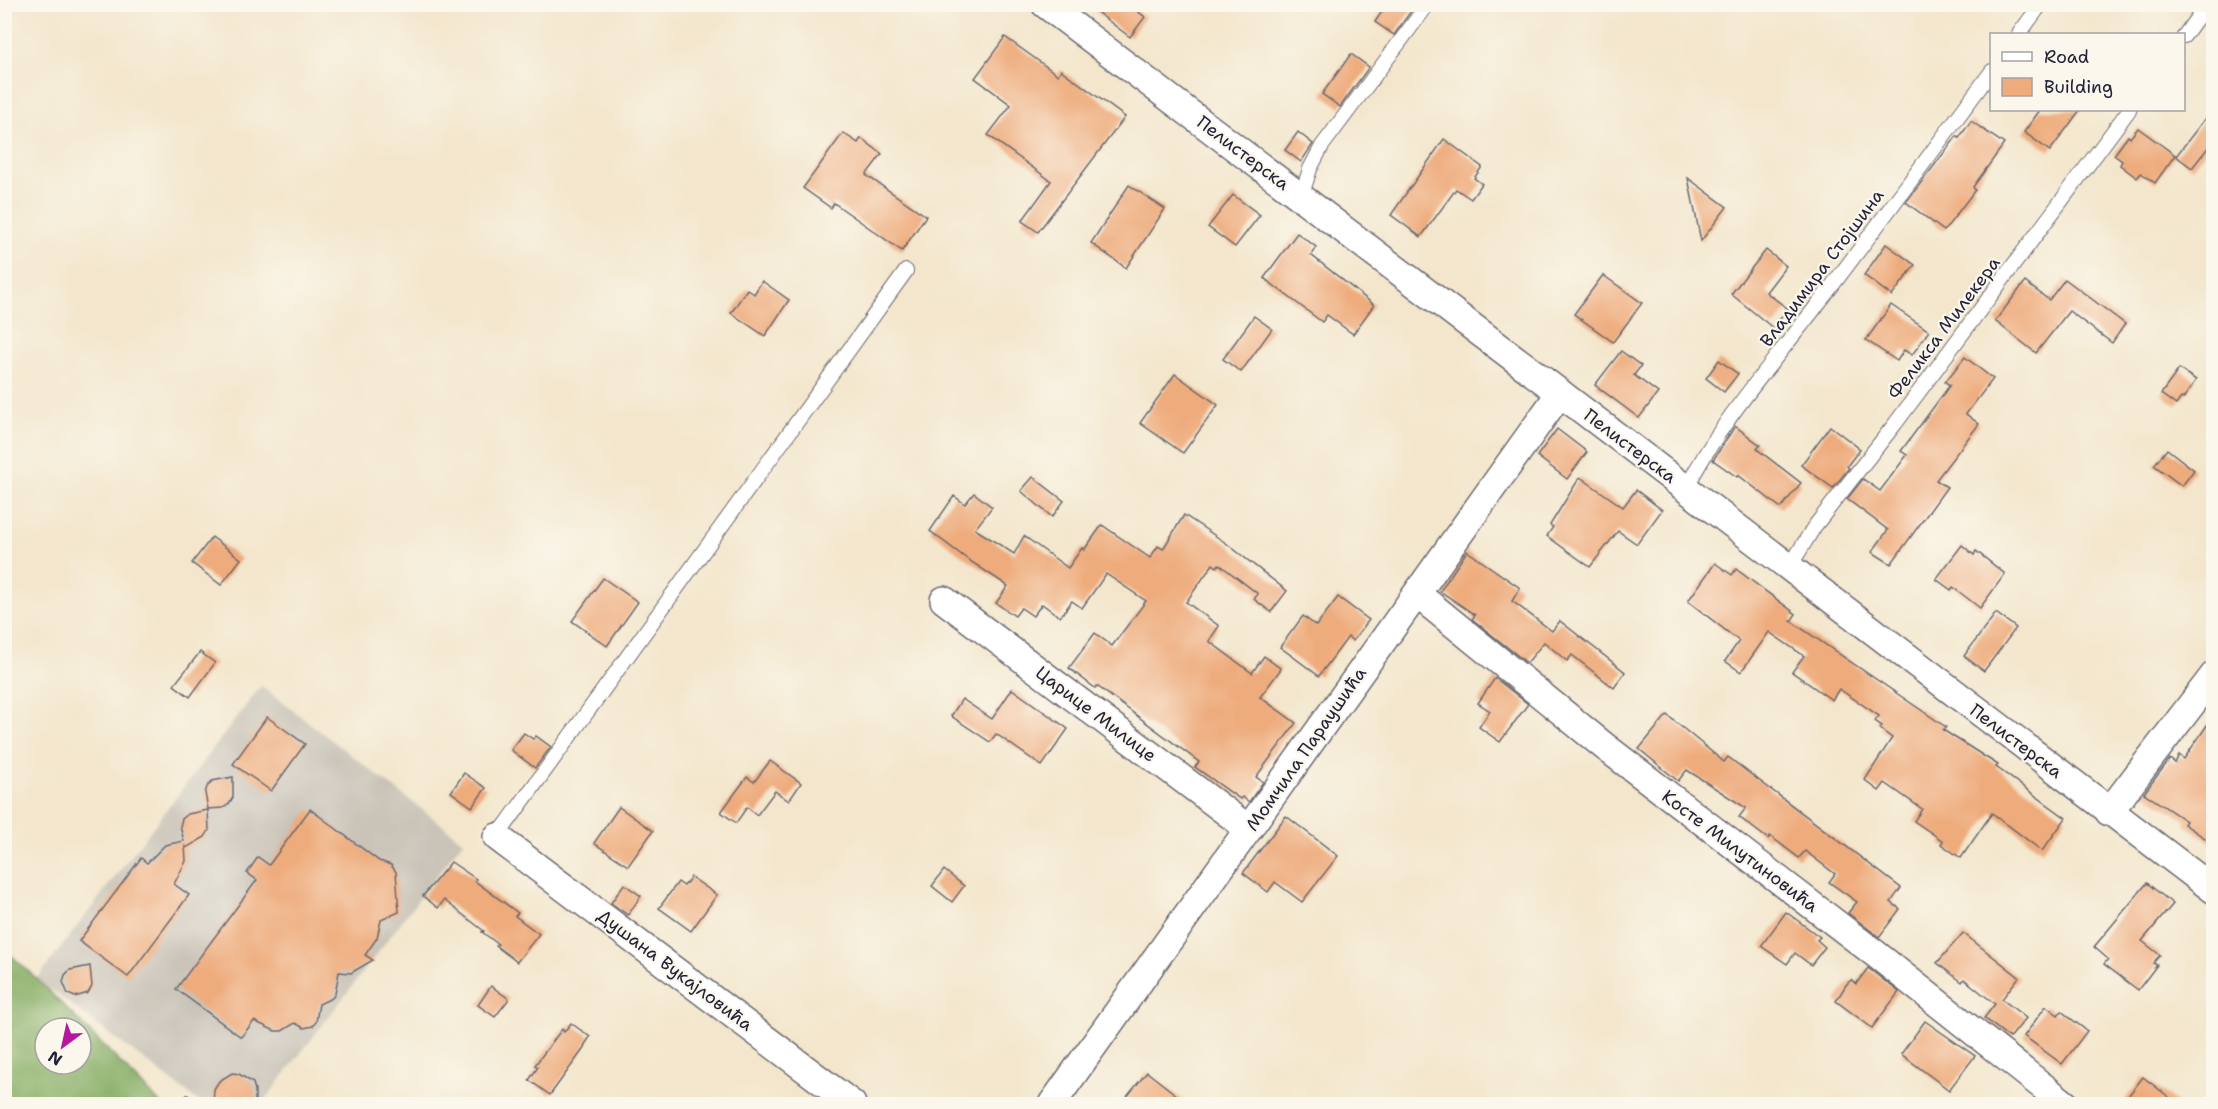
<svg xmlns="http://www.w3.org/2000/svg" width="2218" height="1109" font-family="'Shantell Sans',sans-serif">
<rect width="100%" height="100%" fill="#fbf7ec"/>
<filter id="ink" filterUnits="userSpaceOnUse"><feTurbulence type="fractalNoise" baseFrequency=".0167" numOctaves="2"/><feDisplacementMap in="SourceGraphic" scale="12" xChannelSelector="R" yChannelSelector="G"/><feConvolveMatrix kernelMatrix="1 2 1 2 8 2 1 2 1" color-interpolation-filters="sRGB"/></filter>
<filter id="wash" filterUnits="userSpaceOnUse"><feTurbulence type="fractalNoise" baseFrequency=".008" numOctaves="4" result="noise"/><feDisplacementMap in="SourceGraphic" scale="24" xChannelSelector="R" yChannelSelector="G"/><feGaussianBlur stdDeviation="1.35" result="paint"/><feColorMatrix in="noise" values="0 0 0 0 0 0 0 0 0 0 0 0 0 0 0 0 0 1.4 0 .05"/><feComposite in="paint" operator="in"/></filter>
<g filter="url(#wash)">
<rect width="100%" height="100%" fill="#f3e6cc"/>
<polygon fill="#c9c3b8" points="261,686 463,841 262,1104 202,1104 37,979"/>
<path fill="#84ac62" stroke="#53674e" stroke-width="1.5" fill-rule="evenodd" d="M5,950l32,29 124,125h-156zM45,1028h36v36h-36z"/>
<g id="blocks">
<g fill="#eeab7c">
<polygon points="1086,4 1128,4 1145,17 1130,37"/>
<polygon points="1387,4 1416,4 1394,35 1375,22"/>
<polygon points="1005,37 1058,75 1061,70 1125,117 1038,232 1022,221 1051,181 988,135 1011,105 975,78"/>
<polygon points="1351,54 1369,67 1340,107 1322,94"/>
<polygon points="2214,107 2214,140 2192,168 2176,156"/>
<polygon points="2040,110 2080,110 2050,151 2024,132"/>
<polygon points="1971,121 2004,144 1973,187 1975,190 1944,231 1906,202 1957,136 1959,138"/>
<polygon points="2138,128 2175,155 2155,183 2141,173 2137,178 2120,165 2122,161 2114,155 2128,136 2130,138"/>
<polygon points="1298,132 1313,144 1301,162 1285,150"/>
<polygon points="843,133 858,143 861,138 882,154 866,175 926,216 902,251 834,203 831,208 803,188"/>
<polygon points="1444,139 1482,167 1474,178 1482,184 1471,199 1456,189 1421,237 1391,215"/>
<polygon points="1688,178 1727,207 1701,241"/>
<polygon points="1129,185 1165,209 1126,268 1091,243"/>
<polygon points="1233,195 1260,215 1235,247 1208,227"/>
<polygon points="1297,233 1316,247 1311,255 1374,305 1353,334 1327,315 1322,322 1264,278"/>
<polygon points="1886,244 1915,265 1892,296 1864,275"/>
<polygon points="1766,250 1786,266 1766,292 1788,309 1773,328 1731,294"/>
<polygon points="1603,275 1642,303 1613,342 1574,314"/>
<polygon points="2065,279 2125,324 2112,343 2069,311 2036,353 1995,321 2025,282 2049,300"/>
<polygon points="762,281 789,300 765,336 731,313 747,289 754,294"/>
<polygon points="1891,305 1929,331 1912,355 1904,350 1897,361 1866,340"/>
<polygon points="1254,316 1272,329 1241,372 1223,359"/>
<polygon points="1621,351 1641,366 1634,375 1658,393 1639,418 1595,385"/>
<polygon points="1965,357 1993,379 1966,414 1979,424 1936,480 1947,487 1891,564 1872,552 1888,530 1847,499 1863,479 1880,491 1907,455 1901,451 1950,385 1945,382"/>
<polygon points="1719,360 1738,374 1724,392 1706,378"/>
<polygon points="2179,369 2196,380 2183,399 2181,398 2176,405 2161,394"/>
<polygon points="1175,374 1218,405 1183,453 1140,423"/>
<polygon points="1735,426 1760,445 1757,449 1801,483 1781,508 1738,475 1737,477 1713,460"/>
<polygon points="1830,426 1860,449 1847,466 1849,468 1833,488 1801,465"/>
<polygon points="1557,429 1587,452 1567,479 1537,456"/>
<polygon points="2167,449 2194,470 2182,486 2154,465"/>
<polygon points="1033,477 1064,501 1052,517 1021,491"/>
<polygon points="1580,477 1623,507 1636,490 1662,510 1637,544 1618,531 1590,567 1547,536 1553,527 1550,525"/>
<polygon points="974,493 992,507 975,529 1014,554 1024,536 1068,568 1082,548 1084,550 1102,525 1150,558 1158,546 1163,549 1184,515 1226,543 1287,591 1271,612 1254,599 1258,594 1219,564 1217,567 1213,564 1186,602 1219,626 1209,641 1252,673 1264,656 1281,669 1260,697 1296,723 1256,777 1263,782 1249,802 1242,797 1240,799 1195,767 1199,762 1097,686 1095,688 1069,668 1095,633 1112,646 1146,601 1106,574 1082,608 1072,601 1060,617 1042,604 1033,616 1021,608 1015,616 996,603 1008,586 967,559 930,531 954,496 965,504"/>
<polygon points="212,537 241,559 221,585 192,563"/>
<polygon points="1962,545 1974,555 1976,551 2005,574 1980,608 1953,587 1951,590 1936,579"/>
<polygon points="1467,551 1520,588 1512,601 1552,631 1560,621 1625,672 1614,688 1572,655 1567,661 1544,642 1527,663 1472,619 1475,615 1440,591"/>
<polygon points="1715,563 1732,575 1736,569 1796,614 1791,621 1946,727 1943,730 1998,765 1996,767 2066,818 2042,851 1992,813 1961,858 1941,844 1943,841 1914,821 1922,809 1885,783 1879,791 1865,780 1892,738 1880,729 1882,726 1875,721 1879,716 1839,689 1832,700 1792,672 1804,656 1769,632 1741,672 1725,661 1739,641 1688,601"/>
<polygon points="603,578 638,602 607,646 572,621"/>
<polygon points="1338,597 1369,620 1353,641 1348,637 1319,676 1280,647 1303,616 1316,626"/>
<polygon points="1996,613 2016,628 1984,671 1964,656"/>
<polygon points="200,652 215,663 190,697 174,685"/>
<polygon points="1495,678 1528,704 1500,742 1479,727 1490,711 1478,703"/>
<polygon points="1012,689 1068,729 1042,766 996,734 990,742 951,716 962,699 992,719"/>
<polygon points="1667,715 1724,762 1728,757 1901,888 1891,902 1900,909 1879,937 1848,913 1857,902 1829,882 1835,874 1805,851 1799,858 1770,836 1768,839 1739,817 1746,808 1687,770 1678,781 1639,749"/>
<polygon points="2214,715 2214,844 2184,824 2186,821 2144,793 2170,759 2175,763 2179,755 2184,759"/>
<polygon points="267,717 305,744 271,791 233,764"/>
<polygon points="524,733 533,739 536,736 551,747 535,768 511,750"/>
<polygon points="770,761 801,783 789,801 775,791 757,815 747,807 736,823 721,812 747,777 754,782"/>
<polygon points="464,773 486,788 472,807 451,792"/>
<polygon points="233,777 233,797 229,804 223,808 208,809 205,793 207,787 212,781"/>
<polygon points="619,807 653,831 628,866 594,843"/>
<polygon points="310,809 379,861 391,865 396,872 399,912 381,920 377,938 365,955 373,960 351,973 339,972 335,994 332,998 319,1004 316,1022 313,1026 304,1028 295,1023 282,1031 275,1031 254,1021 241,1037 176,989 257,880 247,873 258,857 269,865"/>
<polygon points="208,810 209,830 205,837 186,848 185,845 186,861 174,884 189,895 128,977 79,941 141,858 147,863 165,845 184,841 180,826 182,819 188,814"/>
<polygon points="1286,816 1338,856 1302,902 1275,882 1268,892 1243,873"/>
<polygon points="451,862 476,879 475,881 518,913 515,916 539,934 517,962 496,946 498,944 482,932 484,931 444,900 438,908 423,896"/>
<polygon points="944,870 964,886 952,902 932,886"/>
<polygon points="691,877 717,895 691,931 659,908 678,882 684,886"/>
<polygon points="2147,883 2173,904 2142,941 2160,955 2153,963 2157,965 2138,990 2104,964 2108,959 2094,947"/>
<polygon points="624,884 641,896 628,915 611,903"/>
<polygon points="1786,912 1820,937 1817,940 1825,947 1811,965 1795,953 1787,964 1761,946"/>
<polygon points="1963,933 2019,977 2002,999 2026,1018 2010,1038 1984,1018 1995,1004 1964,979 1962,982 1937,963"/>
<polygon points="90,966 92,986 88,993 75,997 68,994 63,982 65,975 70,970"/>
<polygon points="1868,968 1899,992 1872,1028 1836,1001 1846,985 1851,980 1856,984"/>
<polygon points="491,986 509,999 495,1017 478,1005"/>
<polygon points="2046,1006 2058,1015 2061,1011 2087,1031 2062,1064 2024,1036"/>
<polygon points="1925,1021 1975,1056 1949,1090 1901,1054"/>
<polygon points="571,1023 590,1037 584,1046 585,1047 550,1095 529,1080 538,1067 535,1065 562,1029 564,1032"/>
<polygon points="1147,1072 1188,1104 1121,1104"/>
<polygon points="232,1073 239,1074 253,1083 255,1090 255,1104 213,1104 214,1089 219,1081"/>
<polygon points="2143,1077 2178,1104 2122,1104"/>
</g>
</g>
</g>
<g filter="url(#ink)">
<use href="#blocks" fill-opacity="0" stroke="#6b676e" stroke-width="1.5"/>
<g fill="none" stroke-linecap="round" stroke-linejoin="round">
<g stroke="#6b676e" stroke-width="16">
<g id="lane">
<polyline points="2019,34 2041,4"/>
<polyline points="2184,36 2207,4"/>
<polyline points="1301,197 1310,169 1322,146 1428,4"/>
<path d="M1686,489c32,-65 85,-124 129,-181 60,-78 118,-158 177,-237"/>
<polyline points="1789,568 1814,527 1895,424 2129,110"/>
<polyline points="497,837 906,271"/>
</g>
</g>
<g stroke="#6b676e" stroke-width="30">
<g id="street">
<polyline points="1045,4 1560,393 2214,890"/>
<polyline points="1417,594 1604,746 1877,955 2065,1104"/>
<polyline points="944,600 1249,829"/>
<polyline points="2109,812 2214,675"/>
<polyline points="497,837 852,1104"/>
<polyline points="1052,1104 1560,393"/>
</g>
</g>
<polyline stroke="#6b676e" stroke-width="4" stroke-dasharray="4.5 4.5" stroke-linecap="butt" points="186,1095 195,1104"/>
<use href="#lane" stroke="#fff" stroke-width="14"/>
<use href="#street" stroke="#fff" stroke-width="27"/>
</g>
</g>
<g text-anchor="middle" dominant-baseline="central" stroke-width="4.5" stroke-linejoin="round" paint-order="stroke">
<g font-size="18" fill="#22223b" stroke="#fbf7ec">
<text transform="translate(1243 153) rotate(37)">Пелистерска</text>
<text transform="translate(1822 268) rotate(-53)">Владимира Стојшина</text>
<text transform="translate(1944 328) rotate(-53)">Феликса Милекера</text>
<text transform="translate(1630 446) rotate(37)">Пелистерска</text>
<text transform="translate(1096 714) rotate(37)">Царице Милице</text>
<text transform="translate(2016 741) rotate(37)">Пелистерска</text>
<text transform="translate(1306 749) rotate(-55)">Момчила Параушића</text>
<text transform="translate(1740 851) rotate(37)">Косте Милутиновића</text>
<text transform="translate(675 970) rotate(37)">Душана Вукајловића</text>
</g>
</g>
<rect width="2218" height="1109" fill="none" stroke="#fbf7ec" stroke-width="24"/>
<rect x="1990" y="33" width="195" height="78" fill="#fbf7ec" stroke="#a4a2a5" stroke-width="1.5"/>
<rect x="2002" y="52" width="30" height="9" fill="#ffffff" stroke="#a4a2a5" stroke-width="1.5"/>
<text x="2044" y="63" font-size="18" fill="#22223b">Road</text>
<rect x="2002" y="78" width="30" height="18" fill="#eeab7c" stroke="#a4a2a5" stroke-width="1.5"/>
<text x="2044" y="93" font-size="18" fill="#22223b">Building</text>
<g transform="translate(63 1046) rotate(213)"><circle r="28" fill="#fbf7ec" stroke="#a4a2a5" stroke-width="1.5"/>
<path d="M0-4.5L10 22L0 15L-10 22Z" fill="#b5179e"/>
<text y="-9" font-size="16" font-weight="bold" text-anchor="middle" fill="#22223b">N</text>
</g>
</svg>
